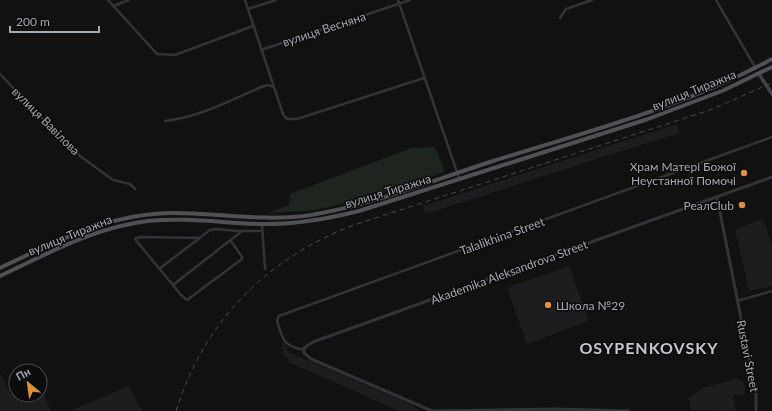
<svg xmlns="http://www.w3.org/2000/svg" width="772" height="411" font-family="Lato,sans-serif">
<rect width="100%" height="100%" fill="#111112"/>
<g fill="#1d1d1f">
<polygon points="677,124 679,133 425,214 423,206"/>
<polygon points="763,219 772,246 772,286 749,291 735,229"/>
<polygon points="569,266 589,321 527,344 507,288"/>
<polygon points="284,343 288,352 412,405 421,411 399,411 291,363 282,353 284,350 281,344"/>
<polygon points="0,373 11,395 16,394 16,395 40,395 40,386 51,411 0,411"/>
<polygon points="734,379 742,380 745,385 745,394 734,395 735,410 743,411 691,410 688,397 692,397 692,395 697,393 700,389"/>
<polygon points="129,386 142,411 70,411"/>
</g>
<polygon fill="#1e241e" points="435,147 445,172 356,201 310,211 268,213 289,205 290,194 411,148"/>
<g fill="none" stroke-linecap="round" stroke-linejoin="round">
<g stroke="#323437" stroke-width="2.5">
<polyline points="108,0 157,54 175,55 253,26"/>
<polyline points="245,0 283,114 287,119 297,119 424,78"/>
<polyline points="398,0 459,178"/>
<polyline points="716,0 755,67"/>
<polyline points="113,6 129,0"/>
<polyline points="248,9 276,0"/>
<polyline points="560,18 566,9 592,0"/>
<polyline points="261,50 410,0"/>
<polyline points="0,74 57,134 80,156 113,180 130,184 135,189"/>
<path d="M165,121c36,-4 65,-21 99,-35l5,-1 4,2"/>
<polyline points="262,224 265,269"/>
<polyline points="199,238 140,237 135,239 181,295 187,300 242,259 242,257 231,241"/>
<polyline points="159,269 210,230 216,229 236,231 261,231"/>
<polyline points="173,285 242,231"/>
<polyline points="737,301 772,291"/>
<path d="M304,350c-21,-4 -21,-10 -27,-29l2,-5 493,-179"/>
</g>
<g stroke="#323437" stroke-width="3">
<polyline points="717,197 756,394 756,411"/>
<polyline points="432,411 311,359 304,353 304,348 313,342 772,177"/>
<polyline points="433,411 557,409 629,411"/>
</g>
<polyline stroke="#414347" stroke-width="3.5" points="759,74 772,94"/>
<g stroke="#4f5155" stroke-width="4">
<path d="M0,268c55,-26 110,-55 173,-55 45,0 92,9 138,2 61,-10 120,-34 179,-53 95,-30 195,-55 282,-103"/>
<path d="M0,276c47,-22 95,-49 148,-55 37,-4 75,2 112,3 34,1 67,-5 99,-13l289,-92 74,-28 50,-24"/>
</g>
<path stroke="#4a4c50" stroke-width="1" stroke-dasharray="5 4" stroke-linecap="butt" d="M176,411c28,-90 91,-153 178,-186l356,-115 62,-27"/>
</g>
<g fill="#de903d" stroke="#0c0c0d" stroke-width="1.5">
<circle cx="744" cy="173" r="4"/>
<circle cx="742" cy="205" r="4"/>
<circle cx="548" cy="305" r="4"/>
</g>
<g text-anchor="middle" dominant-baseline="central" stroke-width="3" stroke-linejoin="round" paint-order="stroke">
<g font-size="12" fill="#a4aab1" stroke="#0c0c0d">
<text transform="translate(324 29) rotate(-18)">вулиця Весняна</text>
<text transform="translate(694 90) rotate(-22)">вулиця Тиражна</text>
<text transform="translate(46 121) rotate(45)">вулиця Вавілова</text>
<text transform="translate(388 191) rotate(-17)">вулиця Тиражна</text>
<text transform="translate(70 235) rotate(-22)">вулиця Тиражна</text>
<text transform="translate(502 236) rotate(-20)">Talalikhina Street</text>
<text transform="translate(509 272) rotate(-20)">Akademika Aleksandrova Street</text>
<text transform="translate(748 356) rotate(79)">Rustavi Street</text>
</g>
<g font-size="12" fill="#a4aab1" stroke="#0c0c0d" text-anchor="end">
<text x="736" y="166">Храм Матері Божої<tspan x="736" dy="14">Неустанної Помочі</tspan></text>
<text x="734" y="205">РеалClub</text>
<text x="556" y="305" text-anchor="start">Школа №29</text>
</g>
<g font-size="16" font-weight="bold" letter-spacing="1" fill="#c4c8ce" stroke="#0c0c0d">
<text x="649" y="347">OSYPENKOVSKY</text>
</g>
</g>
<g transform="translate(28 383) rotate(331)"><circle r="19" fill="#0c0c0d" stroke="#494b4f"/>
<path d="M0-3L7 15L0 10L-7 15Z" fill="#de903d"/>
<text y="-6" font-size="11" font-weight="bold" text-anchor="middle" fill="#a4aab1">Пн</text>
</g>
<path d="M10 26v6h89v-6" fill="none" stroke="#a4aab1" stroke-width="2"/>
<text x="16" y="26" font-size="12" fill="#a4aab1" stroke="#0c0c0d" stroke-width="3" paint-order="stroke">200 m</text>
</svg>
